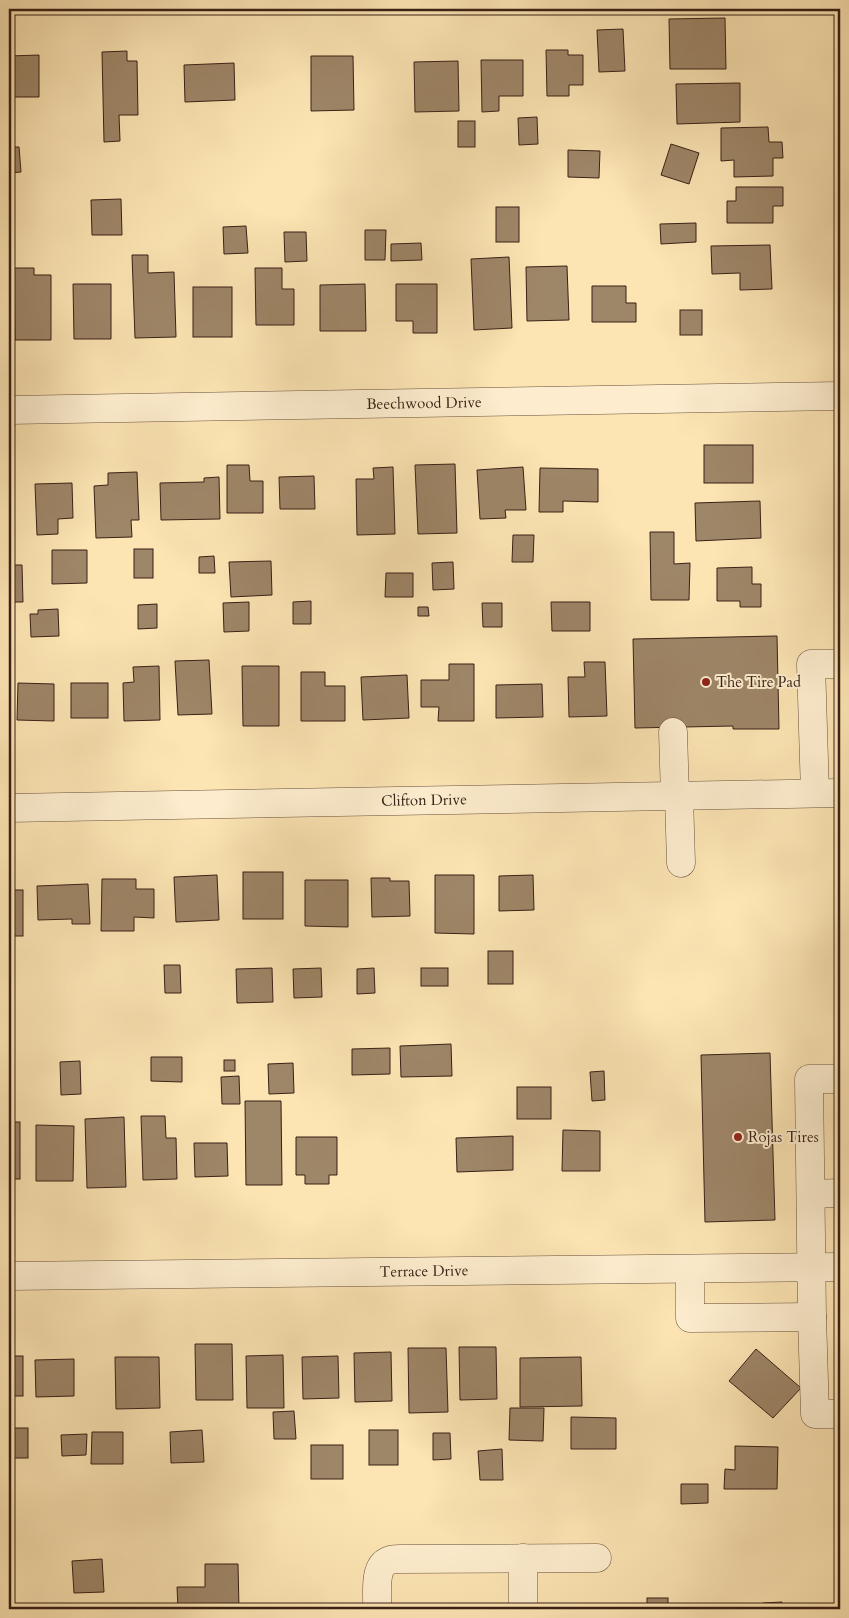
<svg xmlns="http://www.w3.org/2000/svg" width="849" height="1618" font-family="Cardo,serif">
<rect width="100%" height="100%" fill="#fce4b3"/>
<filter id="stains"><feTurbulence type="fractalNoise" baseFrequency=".004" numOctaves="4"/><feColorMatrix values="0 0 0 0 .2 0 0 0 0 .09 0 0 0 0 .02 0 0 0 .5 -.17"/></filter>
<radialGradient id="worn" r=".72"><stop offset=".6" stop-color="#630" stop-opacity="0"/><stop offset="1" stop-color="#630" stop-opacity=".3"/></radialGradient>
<g fill="#9e8668" stroke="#382116">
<polygon points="725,18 726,69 670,69 669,19"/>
<polygon points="623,29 625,71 599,72 597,30"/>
<polygon points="546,50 568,50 568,55 583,55 583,85 569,85 569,96 547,96"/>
<polygon points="127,51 127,61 137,61 138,115 119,115 120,141 104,142 102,52"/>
<polygon points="39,55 39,97 9,97 9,56"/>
<polygon points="311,56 353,56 354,110 311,111"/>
<polygon points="481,60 523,60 523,96 499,96 499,111 482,112"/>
<polygon points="458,61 459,111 415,112 414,62"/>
<polygon points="234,63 235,100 185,102 184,65"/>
<polygon points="740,83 740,122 677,124 676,84"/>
<polygon points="537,117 538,144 519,145 518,118"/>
<rect x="458" y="121" width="17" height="26"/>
<polygon points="768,127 769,142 782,142 783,158 773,158 773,176 734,177 734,160 721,161 721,128"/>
<polygon points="671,144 699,153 689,184 661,175"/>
<polygon points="9,147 19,147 21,172 9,173"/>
<polygon points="568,150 600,151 599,178 568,177"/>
<polygon points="736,187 783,187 783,206 773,206 773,223 727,223 727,201 736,201"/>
<polygon points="121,199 122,235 92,235 91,200"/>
<rect x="496" y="207" width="23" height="35"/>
<polygon points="696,223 696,242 661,244 660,224"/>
<polygon points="246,226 248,253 224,254 223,227"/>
<polygon points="365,230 386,230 385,260 365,260"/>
<polygon points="284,232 306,232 307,261 285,262"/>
<polygon points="421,243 422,260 391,261 391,244"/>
<polygon points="770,245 772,289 740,290 740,273 712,274 711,246"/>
<polygon points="132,255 148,255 148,273 174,272 176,337 135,338"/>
<polygon points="509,257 512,328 474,330 471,259"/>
<polygon points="567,266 569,320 527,321 526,267"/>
<polygon points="14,268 34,268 34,275 51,275 51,340 15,340"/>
<polygon points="255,268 282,268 282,289 294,289 294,325 256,325"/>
<polygon points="73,284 111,284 111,339 74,339"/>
<polygon points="365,284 366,331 320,331 320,285"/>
<polygon points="396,284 437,284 437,333 413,333 413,321 396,321"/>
<polygon points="592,286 626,286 626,303 636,303 636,322 592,322"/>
<rect x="193" y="287" width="39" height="50"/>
<rect x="680" y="310" width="22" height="25"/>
<rect x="704" y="445" width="49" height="38"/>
<polygon points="455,464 457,533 418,534 415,465"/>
<polygon points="227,465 249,465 250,481 263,481 263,513 227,513"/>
<polygon points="393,467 395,534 357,535 356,479 374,479 373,468"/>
<polygon points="523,467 526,510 505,510 506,518 480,519 477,470"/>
<polygon points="540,468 598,469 598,502 563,501 563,512 539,512"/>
<polygon points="137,472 139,520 131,520 132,537 96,538 94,486 108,485 108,473"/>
<polygon points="314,476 315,509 280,509 279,477"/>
<polygon points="219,477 220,519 161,520 160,483 204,482 204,478"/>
<polygon points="72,483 73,518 58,519 58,534 37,535 35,484"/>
<polygon points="760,501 761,538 696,541 695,503"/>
<polygon points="650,532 674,532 674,564 690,563 689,600 651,600"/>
<polygon points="513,535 534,535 533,562 512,562"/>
<rect x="134" y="549" width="19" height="29"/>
<polygon points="52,550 87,550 87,583 52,584"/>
<polygon points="214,556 215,573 199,573 199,557"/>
<polygon points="271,561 272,595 231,597 229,562"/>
<polygon points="453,562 454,589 433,590 432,563"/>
<polygon points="9,565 22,565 23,602 9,602"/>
<polygon points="752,567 752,584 761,584 761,607 740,607 740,601 717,601 717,568"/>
<polygon points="386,573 413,573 413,597 385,597"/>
<polygon points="311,601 311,624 293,624 293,602"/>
<polygon points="249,602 249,631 224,632 223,603"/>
<polygon points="551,602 590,602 590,631 552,631"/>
<polygon points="482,603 502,603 502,627 483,627"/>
<polygon points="157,604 157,628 138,629 138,605"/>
<polygon points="418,607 428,607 429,616 418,616"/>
<polygon points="58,609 59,636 31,637 30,614 38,614 38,610"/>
<polygon points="777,636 779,729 733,729 733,726 635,728 633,639"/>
<polygon points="209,660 212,714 178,715 175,661"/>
<polygon points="584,662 605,662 607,716 569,717 568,677 585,677"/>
<polygon points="449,664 474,664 474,721 438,721 439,707 421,707 421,680 449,680"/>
<polygon points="159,666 160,720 124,721 123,683 134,682 133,667"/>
<polygon points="242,666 279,666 279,726 243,726"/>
<polygon points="301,672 325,672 325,686 345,686 345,721 301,721"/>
<polygon points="407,675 409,718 363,720 361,677"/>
<polygon points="18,683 54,684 54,721 17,720"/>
<rect x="71" y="683" width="37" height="35"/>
<polygon points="542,684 543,717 496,718 496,685"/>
<rect x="243" y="872" width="40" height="47"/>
<polygon points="217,875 219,920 176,922 174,877"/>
<polygon points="435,875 474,875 474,934 435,933"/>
<polygon points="533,875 534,910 499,911 499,876"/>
<polygon points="371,878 390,878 390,881 409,881 410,916 372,917"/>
<polygon points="102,879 136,879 136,889 154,889 154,918 134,917 134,931 101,931"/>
<polygon points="305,880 348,880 348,927 305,926"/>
<polygon points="88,884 90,924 72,924 72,919 38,920 37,886"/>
<rect x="9" y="890" width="14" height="46"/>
<rect x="488" y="951" width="25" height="33"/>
<polygon points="164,965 180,965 181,993 165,993"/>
<polygon points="272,968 273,1002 237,1003 236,969"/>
<polygon points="321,968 322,997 294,998 293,969"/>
<polygon points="374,968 375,993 357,994 357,969"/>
<rect x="421" y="968" width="27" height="18"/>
<polygon points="451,1044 452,1076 401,1077 400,1046"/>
<polygon points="390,1048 390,1074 352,1075 352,1049"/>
<polygon points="770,1053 775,1220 705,1222 701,1055"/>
<polygon points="151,1057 182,1057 182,1082 151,1081"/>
<rect x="224" y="1060" width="11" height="11"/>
<polygon points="80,1061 81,1094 61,1095 60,1062"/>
<polygon points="293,1063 294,1093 269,1094 268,1064"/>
<polygon points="604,1071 605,1100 592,1101 590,1072"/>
<polygon points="239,1076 240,1104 222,1104 221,1077"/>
<rect x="517" y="1087" width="34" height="32"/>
<polygon points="245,1101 281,1101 282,1185 246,1185"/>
<polygon points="141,1116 165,1116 166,1138 176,1138 177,1179 143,1180"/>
<polygon points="124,1117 126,1187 87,1188 85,1119"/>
<rect x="9" y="1122" width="11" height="57"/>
<polygon points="36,1125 74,1126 73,1181 36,1181"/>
<polygon points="563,1130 600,1131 600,1171 562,1171"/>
<polygon points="513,1136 513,1170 457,1172 456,1138"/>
<polygon points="296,1137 337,1137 337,1175 329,1175 329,1184 305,1184 305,1175 296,1175"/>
<polygon points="194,1143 227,1143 228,1176 195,1177"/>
<polygon points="195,1344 232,1344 233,1400 196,1400"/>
<polygon points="459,1347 496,1347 497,1399 460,1400"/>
<polygon points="408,1348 446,1348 448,1412 409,1413"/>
<polygon points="756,1349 801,1388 773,1418 729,1381"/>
<polygon points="391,1352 392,1401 355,1402 354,1353"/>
<polygon points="283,1355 284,1408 247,1408 246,1356"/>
<rect x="9" y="1356" width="14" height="40"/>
<polygon points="338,1356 339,1398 303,1399 302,1357"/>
<polygon points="115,1357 159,1357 160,1408 116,1409"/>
<polygon points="581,1357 582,1406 520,1407 520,1358"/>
<polygon points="74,1359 74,1396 36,1397 35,1360"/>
<polygon points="510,1408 544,1408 543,1441 509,1440"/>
<polygon points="294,1411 296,1439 274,1439 273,1412"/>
<polygon points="571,1417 616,1418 616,1449 571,1449"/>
<rect x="9" y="1428" width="19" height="30"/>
<polygon points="202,1430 204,1462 171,1463 170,1432"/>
<rect x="369" y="1430" width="29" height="35"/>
<polygon points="92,1432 123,1432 123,1464 91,1464"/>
<polygon points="433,1433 450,1433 451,1459 433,1460"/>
<polygon points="87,1434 86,1455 62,1456 61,1435"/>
<rect x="311" y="1445" width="32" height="34"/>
<polygon points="735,1446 778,1447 777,1489 724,1489 725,1469 735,1470"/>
<polygon points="502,1449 503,1480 480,1480 478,1451"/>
<polygon points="681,1484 708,1484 708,1503 681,1504"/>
<polygon points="102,1559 104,1592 74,1593 72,1561"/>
<polygon points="205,1564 238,1564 239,1609 178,1609 177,1587 205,1587"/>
<rect x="647" y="1598" width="21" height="11"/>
<polygon points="782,1602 782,1609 763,1609 763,1603"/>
</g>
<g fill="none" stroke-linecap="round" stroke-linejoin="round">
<g stroke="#69523d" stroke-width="29">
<g id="minor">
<polyline points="9,410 840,396"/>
<polyline points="673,732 675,796"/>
<polyline points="815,793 811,664 840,664"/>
<polyline points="679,796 681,863"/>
<polyline points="9,808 840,793"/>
<polyline points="811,1194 840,1193"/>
<polyline points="690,1269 690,1318 812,1317 815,1414 840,1414"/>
<polyline points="9,1276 840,1267"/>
<polyline points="812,1317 809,1079 840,1079"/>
<path d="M377,1609c1,-13 -4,-42 11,-48 3,-2 9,-2 12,-2l197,-1"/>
<polyline points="523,1609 523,1558"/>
</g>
</g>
<use href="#minor" stroke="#fdedce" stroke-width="28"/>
</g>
<g fill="#8f2418" stroke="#fdedce" stroke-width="2">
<circle cx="706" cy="682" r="5"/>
<circle cx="738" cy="1137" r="5"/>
</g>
<g text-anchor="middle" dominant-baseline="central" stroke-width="4" stroke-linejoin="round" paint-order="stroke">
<g font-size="15" fill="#382116" stroke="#fdedce">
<text transform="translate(424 403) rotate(-1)">Beechwood Drive</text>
<text transform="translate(424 800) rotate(-1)">Clifton Drive</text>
<text transform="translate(424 1271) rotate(-1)">Terrace Drive</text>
</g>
<g font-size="15" fill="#382116" stroke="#fdedce" text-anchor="start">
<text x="716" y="682">The Tire Pad</text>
<text x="748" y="1137">Rojas Tires</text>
</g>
</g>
<rect width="849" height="1618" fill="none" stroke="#fce4b3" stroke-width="30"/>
<rect x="10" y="10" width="829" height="1598" fill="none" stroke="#382116" stroke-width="2.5"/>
<rect x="15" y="15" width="819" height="1588" fill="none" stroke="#382116"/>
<rect width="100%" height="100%" filter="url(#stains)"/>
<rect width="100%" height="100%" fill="url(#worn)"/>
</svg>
